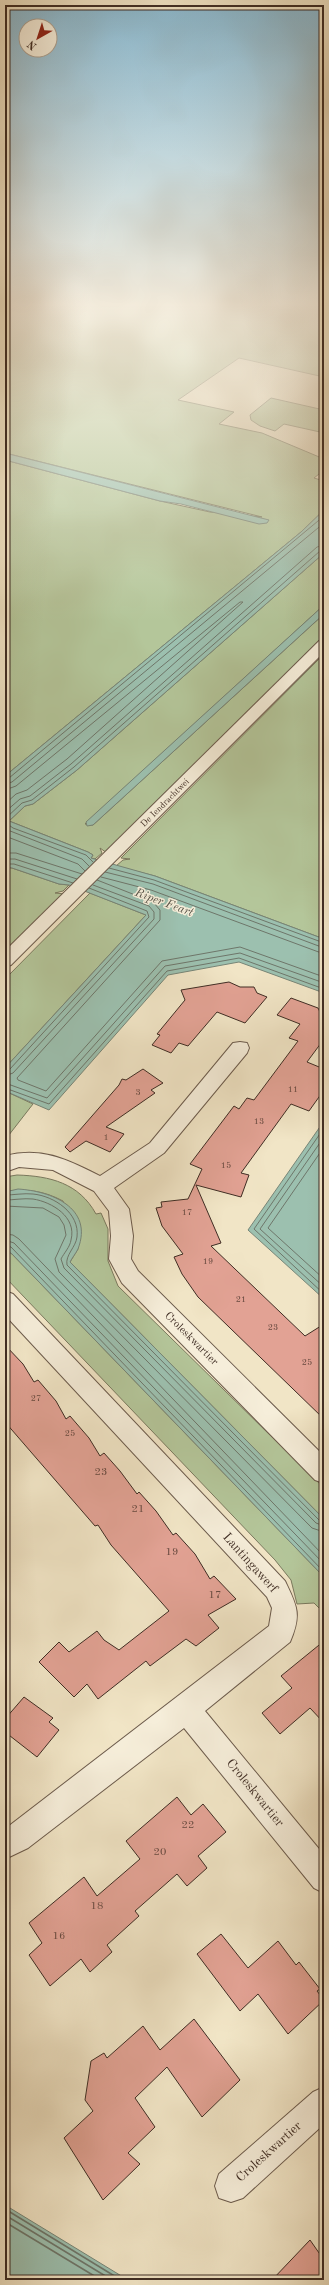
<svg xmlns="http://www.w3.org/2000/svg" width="329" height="2285" font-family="'Old Standard TT',serif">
<rect width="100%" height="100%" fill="#f1e5c6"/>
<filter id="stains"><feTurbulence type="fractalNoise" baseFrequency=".005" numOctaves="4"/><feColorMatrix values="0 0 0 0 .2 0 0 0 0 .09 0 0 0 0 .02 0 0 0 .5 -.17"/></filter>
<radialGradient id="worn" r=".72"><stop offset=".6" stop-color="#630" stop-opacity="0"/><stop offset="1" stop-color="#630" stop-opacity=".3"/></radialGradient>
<g fill="#b4c69a" stroke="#7a7a5f">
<polygon points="25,302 324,302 324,377 239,358 178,400 234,412 219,424 262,433 324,459 324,470 314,478 324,481 324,510 301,532 5,776 5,460 160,501 210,512 262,517 5,453 5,313"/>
<polygon points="271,398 324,410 324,429 320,432 284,424 275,431 260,426 251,420 250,415"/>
<polygon points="324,553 324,605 85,824 93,825 324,614 324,638 107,853 100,848 102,853 95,859 91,858 93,855 88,852 9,821 25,806 33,804 77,770"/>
<polygon points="324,654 324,939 155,876 116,866 123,860 130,859 121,858"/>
<polygon points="5,867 12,868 59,884 69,885 63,891 55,893 65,894 5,954"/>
<polygon points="90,893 146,915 5,1068 5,979"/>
<polygon points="5,1091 33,1104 5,1140"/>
<path d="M17,1175c33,1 62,8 79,39l5,-1 7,16v32l10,25 206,202v31l-254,-257 8,-13 -15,-48c-19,-10 -36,-13 -58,-9v-15z"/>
<polygon points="5,1249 12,1254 324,1577 324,1613 314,1603 297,1604 291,1580 275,1560 5,1277"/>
</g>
<g fill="#9cc0af" stroke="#778577">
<polygon points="5,453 269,520 267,523 259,524 181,504 160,501 5,460"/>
<polygon points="324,510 324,553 77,770 33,804 25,806 9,821 88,852 93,855 91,858 155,876 324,939 324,993 239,962 168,975 49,1110 5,1091 5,1068 146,915 69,885 59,884 12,868 5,867 5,776 301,532"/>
<polygon points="324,605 324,614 314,623 93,825 87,826 86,822"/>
<polygon points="324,1121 324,1299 248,1230"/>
<path d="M18,1189c32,2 76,18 60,60 -2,4 -6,9 -8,13l254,257v58l-312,-323 -7,-5v-57z"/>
<polygon points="5,2205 128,2280 5,2280"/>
</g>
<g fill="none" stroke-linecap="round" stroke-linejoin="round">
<g stroke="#6e766a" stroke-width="1">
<polyline points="5,779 9,778 324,516"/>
<polyline points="5,784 12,782 324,523"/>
<polyline points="5,790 16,786 240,602 243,602 67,759 27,790 16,794 5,804"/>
<polyline points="5,812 20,799 30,796 71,764 317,547 324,545"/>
<polyline points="5,829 82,859 89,866"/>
<polyline points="5,836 78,864 85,871"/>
<polyline points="5,853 16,853 82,874"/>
<polyline points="5,859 15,859 77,879"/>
<polyline points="93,862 86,855 13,828 6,823 6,818 22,803 32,800 74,767 320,551 324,550"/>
<polyline points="5,864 14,864 73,883"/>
<polyline points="109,868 154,880 324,943"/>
<polyline points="105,872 153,884 324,948"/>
<polyline points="101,877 151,890 324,954"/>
<polyline points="97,880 153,902 160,910 160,920 17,1078 18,1080 46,1091 162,961 240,947 324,977"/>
<polyline points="5,1071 10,1069 149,917 147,911 89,888"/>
<polyline points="5,1076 13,1073 154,919 154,912 149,906 93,885"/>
<polyline points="5,1083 47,1098 165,966 240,953 324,983"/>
<polyline points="5,1088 49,1104 167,971 239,958 324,989"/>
<polyline points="324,1128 254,1229 324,1294"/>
<polyline points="324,1137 260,1229 324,1287"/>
<polyline points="324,1147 268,1228 324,1279"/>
<path d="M5,1195c9,0 19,-2 28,-1 21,2 47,19 44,43 -1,10 -12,18 -10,28l252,255 5,1"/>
<path d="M5,1200c9,0 19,-2 28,-1 19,3 44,18 38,41 -1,7 -7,13 -10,19l3,9 252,255 8,3"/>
<polyline points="5,1206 43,1208 59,1217 64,1225 66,1235 55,1259 59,1272 312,1528 324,1532"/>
<polyline points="5,1234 13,1235 19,1239 324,1556"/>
<polyline points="5,1240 14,1243 324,1564"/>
<polyline points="5,1245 11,1247 324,1572"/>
</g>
<g stroke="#6e766a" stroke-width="1.5">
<polyline points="5,2209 121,2280"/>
<polyline points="5,2215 112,2280"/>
<polyline points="5,2222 101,2280"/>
</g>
</g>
<g fill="#e2a294" stroke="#3f2d24">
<polygon points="229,982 240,987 254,987 257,993 267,997 245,1023 217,1012 188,1046 179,1043 171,1053 152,1045 160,1035 157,1034 185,1000 181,990"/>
<polygon points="291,998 318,1008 320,1012 324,1012 324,1039 307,1062 324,1069 324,1090 309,1111 291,1104 241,1173 249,1175 241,1197 196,1185 221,1243 211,1246 305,1336 324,1324 324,1419 198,1297 182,1274 174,1257 183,1254 162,1226 156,1208 162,1207 161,1202 188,1199 202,1169 190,1164 234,1106 239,1109 247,1098 254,1100 298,1041 289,1038 300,1024 277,1015"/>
<polygon points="143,1069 163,1083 151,1090 155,1093 106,1127 124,1134 110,1152 86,1141 70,1152 65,1147 119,1085 122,1079 126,1080"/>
<polygon points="5,1345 23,1364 34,1382 38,1380 56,1401 66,1419 70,1416 89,1438 100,1456 104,1453 120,1471 137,1494 139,1492 156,1511 173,1535 176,1533 195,1554 210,1579 214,1576 236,1599 208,1615 219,1628 196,1646 186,1639 150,1666 146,1661 98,1699 87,1684 74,1697 39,1662 59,1642 69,1652 97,1631 104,1640 119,1650 169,1611 111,1545 98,1525 95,1526 5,1422"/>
<polygon points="324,1641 324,1723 310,1708 280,1734 262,1713 292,1688 281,1676"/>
<polygon points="24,1697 53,1718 49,1722 59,1730 37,1757 5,1732 5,1719"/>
<polygon points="177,1797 191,1815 203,1804 226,1832 198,1856 207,1868 187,1886 177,1874 135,1911 139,1916 107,1945 112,1952 90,1972 81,1959 50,1986 29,1955 42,1943 29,1923 84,1877 97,1896 140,1859 126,1841"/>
<polygon points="221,1934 248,1968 278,1941 296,1965 299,1962 320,1989 317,1991 324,2000 288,2034 258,1994 240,2011 197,1954"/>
<polygon points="194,2019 240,2080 202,2117 167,2067 135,2098 155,2127 128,2153 140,2164 103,2200 64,2138 93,2111 85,2100 91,2061 104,2053 107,2058 143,2026 160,2050"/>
<polygon points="310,2240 324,2260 324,2280 272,2280"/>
</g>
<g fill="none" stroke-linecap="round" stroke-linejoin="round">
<g stroke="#6c5b4c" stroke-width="2">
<g id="street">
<polygon points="324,640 324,652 11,965 5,967 5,951 319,641"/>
<path d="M240,1042l7,1 2,5 -2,5 -83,100 -50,35 15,21 4,27 -2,23 7,12 186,185v27l-9,-3 -193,-197 -13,-24 2,-23 -2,-25 -15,-20 -41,-21 -34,-3 -14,5v-16c37,-10 63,4 95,20l50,-33 83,-100z"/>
<path d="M5,1291l8,3 272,287c12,25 17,33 5,61l-85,69 119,144v38l-10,-5 -130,-160 -156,120 -23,11v-30l264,-203 3,-18 -5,-11 -262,-282z"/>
<polygon points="324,2087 324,2124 243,2198 231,2202 219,2198 215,2186 219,2174 313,2092"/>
</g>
</g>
<use href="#street" fill="#f6eeda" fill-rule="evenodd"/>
</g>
<linearGradient id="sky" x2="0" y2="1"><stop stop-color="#89b9d1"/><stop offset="0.49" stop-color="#f9f3e5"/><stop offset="1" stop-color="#f9f3e5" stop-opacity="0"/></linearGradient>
<rect width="329" height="622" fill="url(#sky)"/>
<g text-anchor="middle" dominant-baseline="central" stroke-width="3" stroke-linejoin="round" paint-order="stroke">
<g font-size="9" fill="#3f2d24" stroke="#f6eeda">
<text transform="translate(165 803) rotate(-45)">De Iendrachtwei</text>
</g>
<g font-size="9" fill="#684a40">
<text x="293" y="1089">11</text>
<text x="138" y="1092">3</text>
<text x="259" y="1121">13</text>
<text x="106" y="1137">1</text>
<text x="226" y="1165">15</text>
<text x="187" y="1212">17</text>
<text x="208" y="1261">19</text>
<text x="241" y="1299">21</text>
<text x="273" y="1327">23</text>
<text x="307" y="1362">25</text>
<text x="36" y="1398">27</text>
<text x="70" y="1433">25</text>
</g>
<g font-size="11" fill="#3f2d24" stroke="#f6eeda">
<text transform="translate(191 1339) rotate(45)">Croleskwartier</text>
</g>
<g font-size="11" fill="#684a40">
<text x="101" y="1472">23</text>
<text x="138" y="1509">21</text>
<text x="172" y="1552">19</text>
<text x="215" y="1595">17</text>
<text x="188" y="1825">22</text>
<text x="160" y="1852">20</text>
<text x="97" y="1906">18</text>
<text x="59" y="1936">16</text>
</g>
<g font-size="12" font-style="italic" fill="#565247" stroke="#f6eeda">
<text transform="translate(164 903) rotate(20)">Riper Feart</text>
</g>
<g font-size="13" fill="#3f2d24" stroke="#f6eeda">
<text transform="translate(250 1563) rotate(48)">Lantingawerf</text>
<text transform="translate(255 1793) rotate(51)">Croleskwartier</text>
<text transform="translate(269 2152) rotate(-42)">Croleskwartier</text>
</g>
</g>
<rect width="329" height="2285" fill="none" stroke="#f1e5c6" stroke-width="20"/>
<rect x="6" y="6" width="317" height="2273" fill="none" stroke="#3f2d24" stroke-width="2"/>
<rect x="10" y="10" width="309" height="2265" fill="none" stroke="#3f2d24"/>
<g transform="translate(38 38) rotate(219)"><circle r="19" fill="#f6eeda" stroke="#ada191"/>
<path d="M0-3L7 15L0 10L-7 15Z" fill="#8f2418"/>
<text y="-6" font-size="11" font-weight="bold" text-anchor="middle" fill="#3f2d24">N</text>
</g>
<rect width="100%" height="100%" filter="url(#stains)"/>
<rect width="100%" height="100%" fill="url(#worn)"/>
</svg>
